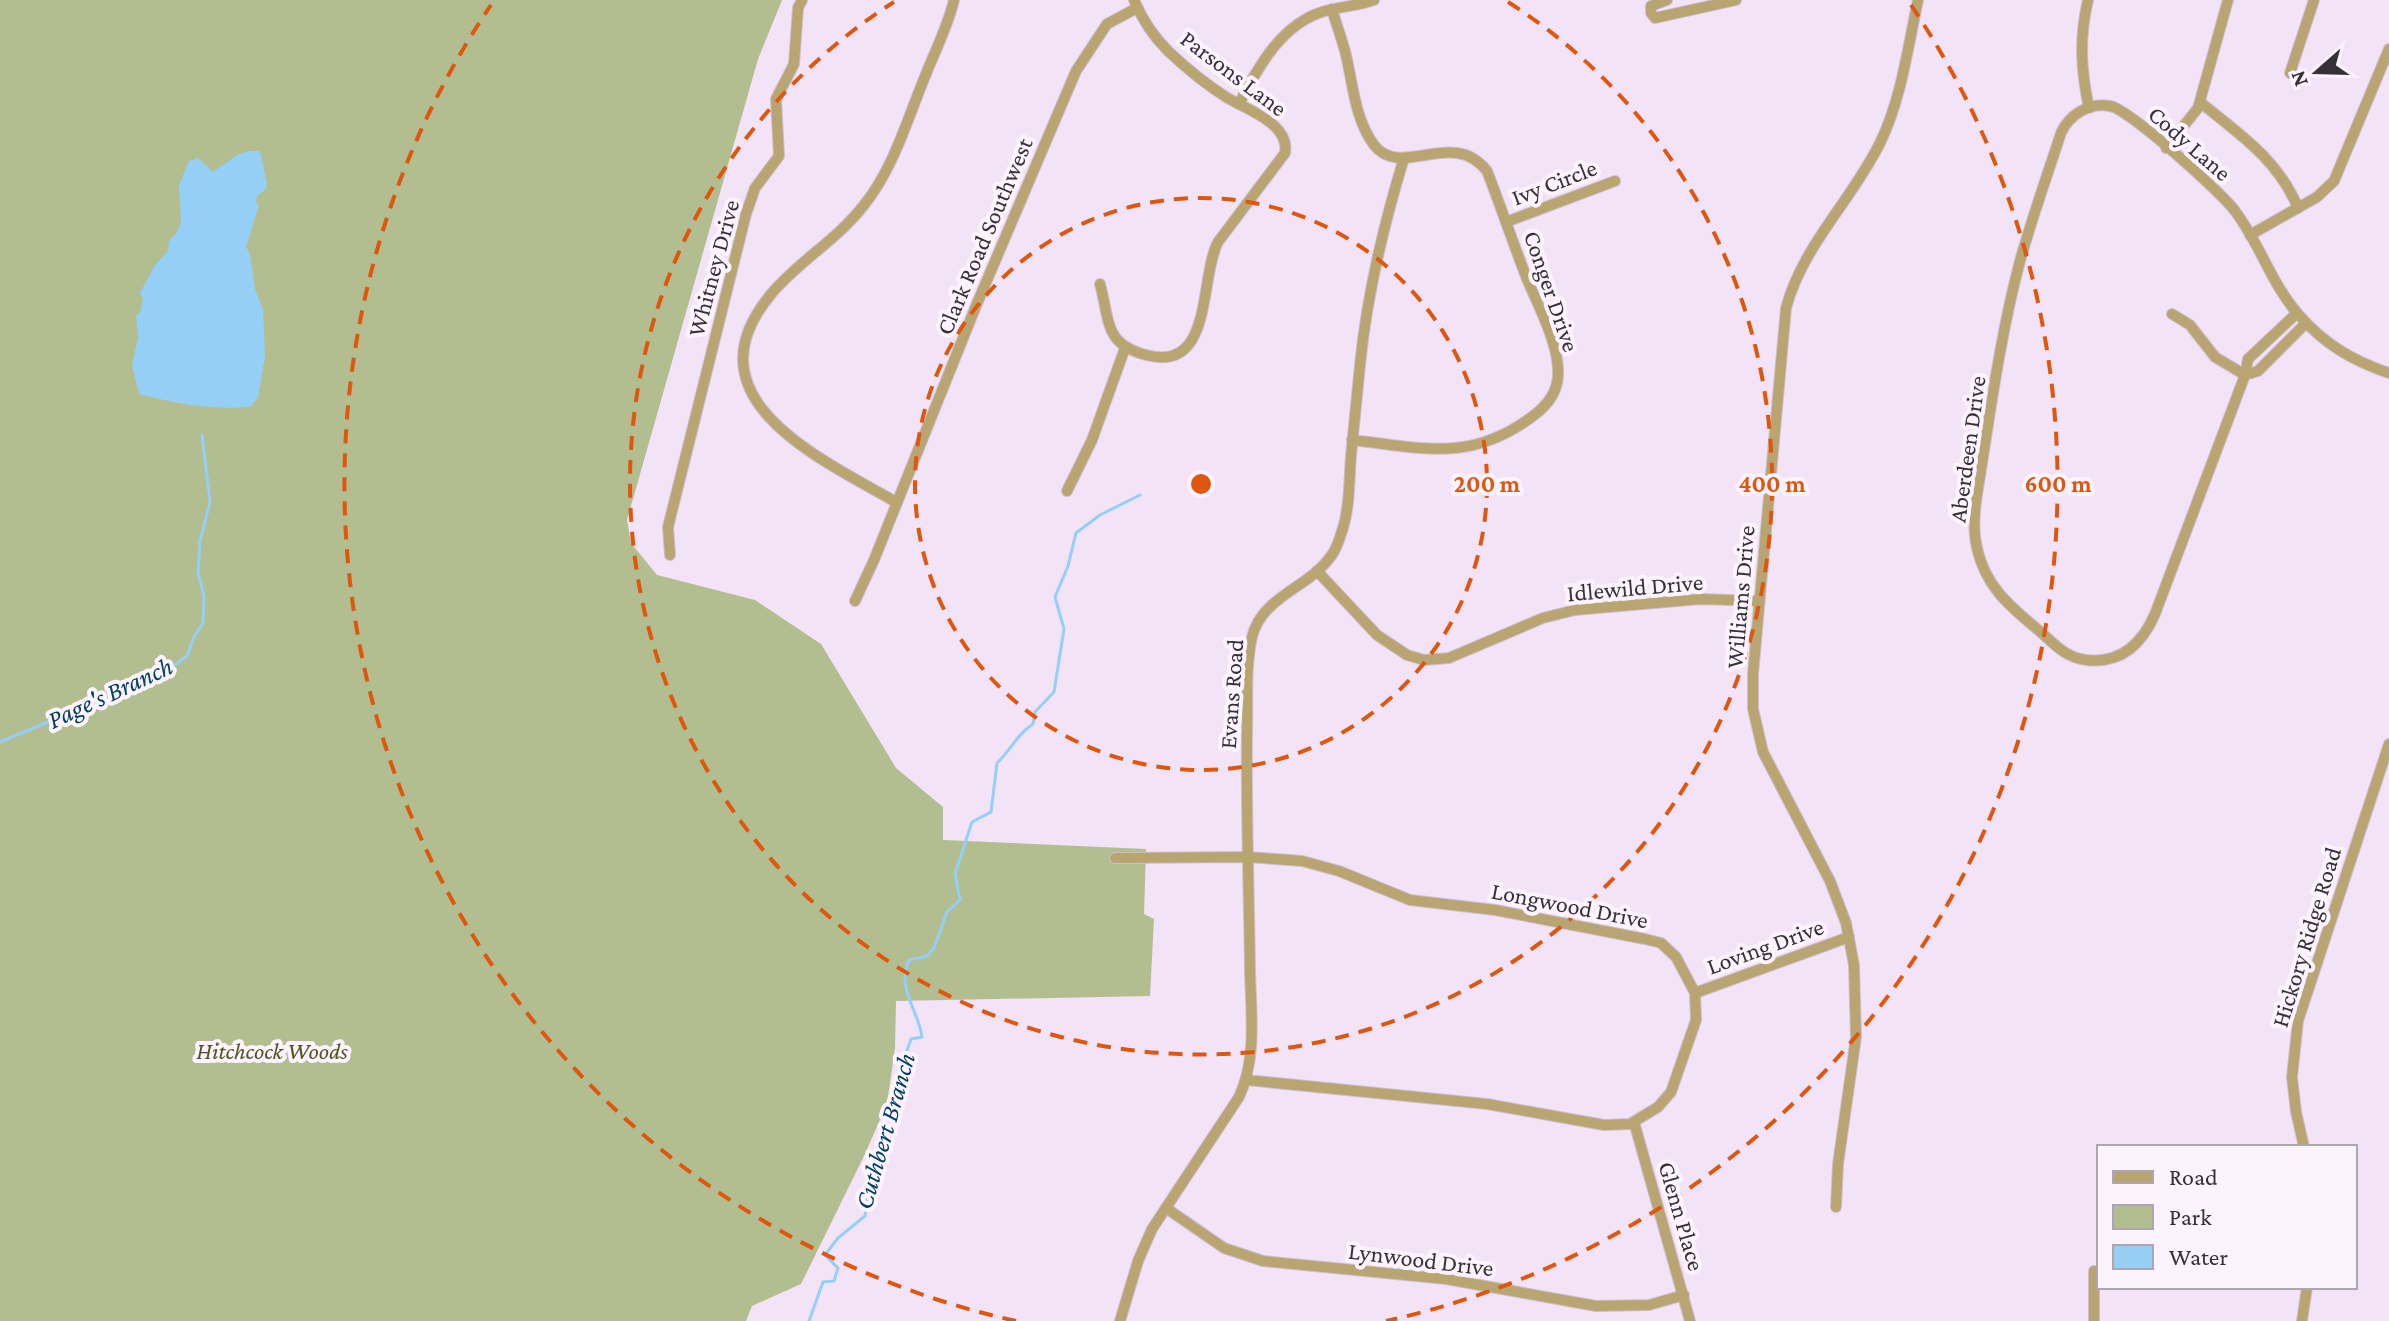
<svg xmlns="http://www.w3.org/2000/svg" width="2389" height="1321" font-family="'Crimson Pro',serif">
<rect width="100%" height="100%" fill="#f3e3f6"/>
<polygon fill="#b2bd90" points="0,0 782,0 758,59 627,520 631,543 657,575 755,600 821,644 896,768 943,807 943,840 1146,849 1144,914 1154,919 1150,996 896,1001 895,1048 887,1104 864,1156 801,1284 752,1306 746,1321 0,1321"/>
<path fill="#96cff6" d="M249,151h11l7,33 -1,5 -9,7 -1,6 3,3 -13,42 4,7 5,35 8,20 2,47 -7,42 -8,9c-44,3 -70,-3 -111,-13l-7,-29 6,-27 -2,-23 4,-2 3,-14 -3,-6 15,-28 13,-14 1,-10 8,-9 4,-10 -2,-37 10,-24 9,-3 15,14 24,-17z"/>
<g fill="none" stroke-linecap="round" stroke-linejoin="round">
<g stroke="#96cff6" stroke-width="3">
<polyline points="0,742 117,693 172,667 187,656 194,637 203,623 204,596 198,573 200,541 210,502 202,435"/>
<path d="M809,1321l14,-39 11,-1 4,-13 -13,-13 13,-17 27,-22 7,-49 19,-53 3,-26 17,-49 11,-2c-3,-26 -26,-48 -13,-77l18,-4 7,-8 13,-36 13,-12 -5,-26 17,-52 19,-10 6,-49c15,-14 19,-28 36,-39l2,-12 19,-20 10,-63 -9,-32 13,-31 8,-33 24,-18 40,-20"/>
</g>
<g stroke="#cdbfd0" stroke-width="12">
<g id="minor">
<polyline points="1667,0 1651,6 1651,13 1655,18 1736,0"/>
<path d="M2088,0c-9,38 -7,71 1,108"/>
<path d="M1332,9c4,14 9,28 13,42 8,31 9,67 29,94 27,35 79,-18 113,26 14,36 26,72 40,108 11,26 31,64 31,92 1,20 -10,34 -25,45 -62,47 -110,32 -181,24"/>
<polyline points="2290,73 2314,0"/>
<path d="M2200,102c39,32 78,57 98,106"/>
<path d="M1239,104c19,-37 43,-81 86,-93 17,-5 33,-5 49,-11"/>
<polyline points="2166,148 2198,108 2228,0"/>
<polyline points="1506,222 1615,181"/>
<polyline points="2250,235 2317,197 2334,181 2389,49"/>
<path d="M1100,284c10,37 4,60 46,71 68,18 53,-77 72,-113l67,-89c5,-30 -38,-43 -59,-56 -19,-12 -41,-30 -58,-46 -15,-15 -26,-32 -34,-51"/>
<polyline points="2172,314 2190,325 2215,357 2245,375 2248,359 2297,313"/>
<path d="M2306,323l-48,48 -13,4 -90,239c-13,30 -34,50 -69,46 -23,-3 -33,-18 -50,-32 -28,-23 -51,-43 -59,-80 -7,-29 2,-62 6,-91 10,-65 20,-132 37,-196 12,-43 27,-85 41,-128 8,-18 28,-31 49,-27 19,3 112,87 125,105 25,33 36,72 63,103 26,30 55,47 91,59"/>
<polyline points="1067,491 1092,440 1125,348"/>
<path d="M896,502c-75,-43 -213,-104 -124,-209 27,-32 66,-54 92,-88 30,-37 44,-88 62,-131 10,-25 22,-48 28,-74"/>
<polyline points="670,555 668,527 746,214 755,188 779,156 776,99 794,64 798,8 802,0"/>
<polyline points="1317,571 1377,635 1407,655 1424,660 1449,658 1543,618 1575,610 1701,599 1759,601"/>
<polyline points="855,601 874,560 976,306 1076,71 1107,24 1137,8"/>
<polyline points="1115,858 1248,857 1302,861 1339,871 1410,900 1495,910 1645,939 1661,943 1676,957 1695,993 1696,1020 1671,1092 1658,1107 1630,1124 1604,1125 1487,1104 1246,1080"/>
<polyline points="1695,993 1849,937"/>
<polyline points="1634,1122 1690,1321"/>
<polyline points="2304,1147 2296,1112 2292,1077 2298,1021 2389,744"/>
<path d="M1836,1207l2,-43 18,-127 -2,-72 -8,-42 -16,-42 -67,-129 -10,-43v-35l33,-366c17,-63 66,-108 94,-165 21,-43 28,-96 38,-143"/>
<polyline points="1166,1208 1224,1248 1263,1261 1446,1279 1596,1306 1649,1305 1684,1295"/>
<polyline points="2094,1271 2094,1321"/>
<path d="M1120,1321l18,-60 14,-32 87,-132c18,-38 12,-85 11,-126 -1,-79 -4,-158 -3,-237 1,-31 -2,-66 5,-97 10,-41 57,-49 79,-81 6,-7 9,-19 12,-28 7,-23 6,-48 8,-72 3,-30 6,-60 9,-91 7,-71 23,-138 44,-207"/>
<polyline points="2302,1321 2307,1287"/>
</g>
</g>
<use href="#minor" stroke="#b8a572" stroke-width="10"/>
</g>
<g fill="none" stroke="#df570e" stroke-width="4" stroke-dasharray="14 10">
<circle cx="1201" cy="484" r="286"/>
<path d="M1508 2A571 571 0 1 1 894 2"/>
<path d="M1016 1321A857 857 0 0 1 491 5M1911 5A857 857 0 0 1 1386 1321"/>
</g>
<g text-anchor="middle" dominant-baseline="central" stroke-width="8" stroke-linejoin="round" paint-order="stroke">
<g font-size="24" fill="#363038" stroke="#fdf3ff">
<text transform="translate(1234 73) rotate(37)">Parsons Lane</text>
<text transform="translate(2190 143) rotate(41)">Cody Lane</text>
<text transform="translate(1554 182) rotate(-21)">Ivy Circle</text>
<text transform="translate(984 236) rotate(-67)">Clark Road Southwest</text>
<text transform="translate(713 268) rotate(-75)">Whitney Drive</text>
<text transform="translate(1552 291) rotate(71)">Conger Drive</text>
<text transform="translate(1967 449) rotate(-82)">Aberdeen Drive</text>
<text transform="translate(1635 587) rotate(-5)">Idlewild Drive</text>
<text transform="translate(1740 597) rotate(-85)">Williams Drive</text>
<text transform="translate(1231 694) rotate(-86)">Evans Road</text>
<text transform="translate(1570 905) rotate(11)">Longwood Drive</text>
<text transform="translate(2306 937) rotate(-73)">Hickory Ridge Road</text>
<text transform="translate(1765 946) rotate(-20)">Loving Drive</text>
<text transform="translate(1682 1216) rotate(74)">Glenn Place</text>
<text transform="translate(1421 1259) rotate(7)">Lynwood Drive</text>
</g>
<g font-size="24" font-style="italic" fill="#4c561f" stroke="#fdf3ff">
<text x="272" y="1050">Hitchcock Woods</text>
</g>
<g font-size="26" font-style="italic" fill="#034161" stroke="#fdf3ff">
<text transform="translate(110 693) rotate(-25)">Page's Branch</text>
<text transform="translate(885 1131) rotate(-74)">Cuthbert Branch</text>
</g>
</g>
<circle cx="1201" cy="484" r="12" fill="#df570e" stroke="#fdf3ff" stroke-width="4"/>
<g font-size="24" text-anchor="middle" font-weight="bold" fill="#df570e" stroke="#fdf3ff" stroke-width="8" stroke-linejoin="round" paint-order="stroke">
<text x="1487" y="492">200 m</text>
<text x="1772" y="492">400 m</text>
<text x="2058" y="492">600 m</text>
</g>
<rect x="2097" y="1145" width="260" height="144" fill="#fdf3ff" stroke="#ada5af" stroke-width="2"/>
<rect x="2113" y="1171" width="40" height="12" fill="#b8a572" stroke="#ada5af" stroke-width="2"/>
<text x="2169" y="1185" font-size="24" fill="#363038">Road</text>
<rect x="2113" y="1205" width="40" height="24" fill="#b2bd90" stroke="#ada5af" stroke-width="2"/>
<text x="2169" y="1225" font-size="24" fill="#363038">Park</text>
<rect x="2113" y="1245" width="40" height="24" fill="#96cff6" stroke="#ada5af" stroke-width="2"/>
<text x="2169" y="1265" font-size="24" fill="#363038">Water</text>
<g transform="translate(2317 72) rotate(250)" stroke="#fdf3ff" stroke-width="6" paint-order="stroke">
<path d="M0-6L14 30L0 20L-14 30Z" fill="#363038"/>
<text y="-12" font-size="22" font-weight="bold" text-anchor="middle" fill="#363038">N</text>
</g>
</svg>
